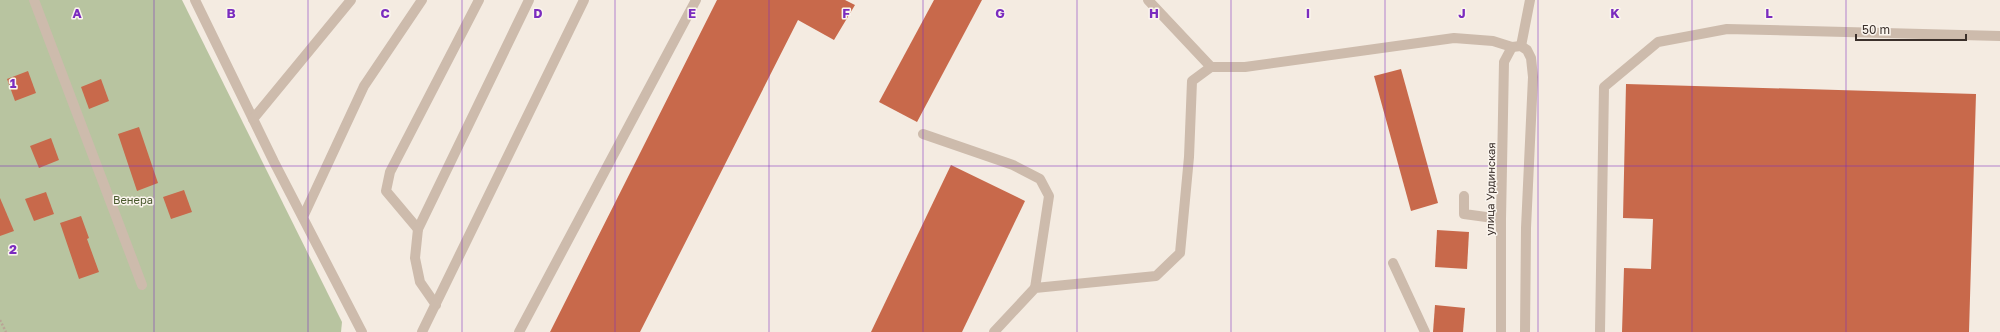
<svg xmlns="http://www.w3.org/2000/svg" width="2000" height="332" font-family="'Golos Text',sans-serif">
<rect width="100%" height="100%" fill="#f4ebe1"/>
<polygon fill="#b8c4a0" points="0,0 182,0 342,322 341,332 0,332"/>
<g fill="#c8694b">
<polygon points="717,0 845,0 855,5 834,40 798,20 640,332 550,332"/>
<polygon points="934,0 982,0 917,122 879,102"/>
<polygon points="1401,69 1438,203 1411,211 1374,76"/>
<polygon points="28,71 36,93 15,101 7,79"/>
<polygon points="101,79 109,101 89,109 81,87"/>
<polygon points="1626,84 1976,94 1969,332 1622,332 1624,268 1651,269 1653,219 1623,218"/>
<polygon points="139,127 158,183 137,191 118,134"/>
<polygon points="51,138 59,160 39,168 30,146"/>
<polygon points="951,165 1025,201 962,332 871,332"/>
<polygon points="184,190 192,212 171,219 163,197"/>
<polygon points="46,192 54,214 34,221 25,199"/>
<polygon points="0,198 14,231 0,236"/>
<polygon points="81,216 89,238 87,239 99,272 79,279 60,223"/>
<polygon points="1437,230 1469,232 1467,269 1435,267"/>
<polygon points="1435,305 1465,308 1463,332 1433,332"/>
</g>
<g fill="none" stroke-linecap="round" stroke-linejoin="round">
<polyline stroke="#b9a596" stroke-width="2.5" stroke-dasharray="2 2" stroke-linecap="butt" points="0,320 6,332"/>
<g stroke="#cdbbac" stroke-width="10">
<polyline points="34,0 142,285"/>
<polyline points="195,0 274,162 362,332"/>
<polyline points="1148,0 1211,67"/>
<polyline points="1521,46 1530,0"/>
<polyline points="253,119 351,0"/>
<polyline points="923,134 1013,165 1040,179 1049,196 1035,288"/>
<polyline points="1464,196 1464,214 1501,219"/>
<polyline points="303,217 364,86 422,0"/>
<polyline points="418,229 386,191 390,172 479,0"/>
<polyline points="1393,263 1425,332"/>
<polyline points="436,305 420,282 415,258 418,229 529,0"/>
<polyline points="422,332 584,0"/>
<polyline points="519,332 696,0"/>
<polyline points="994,332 1035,288 1156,276 1180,253 1189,157 1192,81 1211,67 1245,67 1454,38 1493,41 1512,47 1521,46 1527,50 1531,58 1533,77 1526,228 1525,332"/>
<polyline points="1501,332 1501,219 1504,62 1512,47"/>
<polyline points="1600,332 1604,87 1658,42 1727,29 2000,36"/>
</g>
</g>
<path fill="none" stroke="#7b2cbf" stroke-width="1" stroke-opacity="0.55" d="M154,0v332M308,0v332M462,0v332M615,0v332M769,0v332M923,0v332M1077,0v332M1231,0v332M1385,0v332M1538,0v332M1692,0v332M1846,0v332M0,166h2000"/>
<g text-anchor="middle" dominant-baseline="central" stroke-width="3" stroke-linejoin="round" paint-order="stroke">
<g font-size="11" fill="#3b302b" stroke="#fbf5ee">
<text transform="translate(1490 189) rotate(-89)">улица Урдинская</text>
</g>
<g font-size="11" fill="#4a5a2e" stroke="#fbf5ee">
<text x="133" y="199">Венера</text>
</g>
</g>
<g font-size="13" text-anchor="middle" font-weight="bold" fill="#7b2cbf" stroke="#fbf5ee" stroke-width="3" stroke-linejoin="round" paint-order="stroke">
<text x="77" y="18">A</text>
<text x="231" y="18">B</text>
<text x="385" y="18">C</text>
<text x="538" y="18">D</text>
<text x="692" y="18">E</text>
<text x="846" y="18">F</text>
<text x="1000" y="18">G</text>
<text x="1154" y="18">H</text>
<text x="1308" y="18">I</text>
<text x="1462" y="18">J</text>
<text x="1615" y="18">K</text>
<text x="1769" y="18">L</text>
<text x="13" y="88">1</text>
<text x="13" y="254">2</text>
</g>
<path d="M1856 34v6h110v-6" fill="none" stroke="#3b302b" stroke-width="2"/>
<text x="1862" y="34" font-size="12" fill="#3b302b" stroke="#fbf5ee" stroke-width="3" paint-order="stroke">50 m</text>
</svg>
